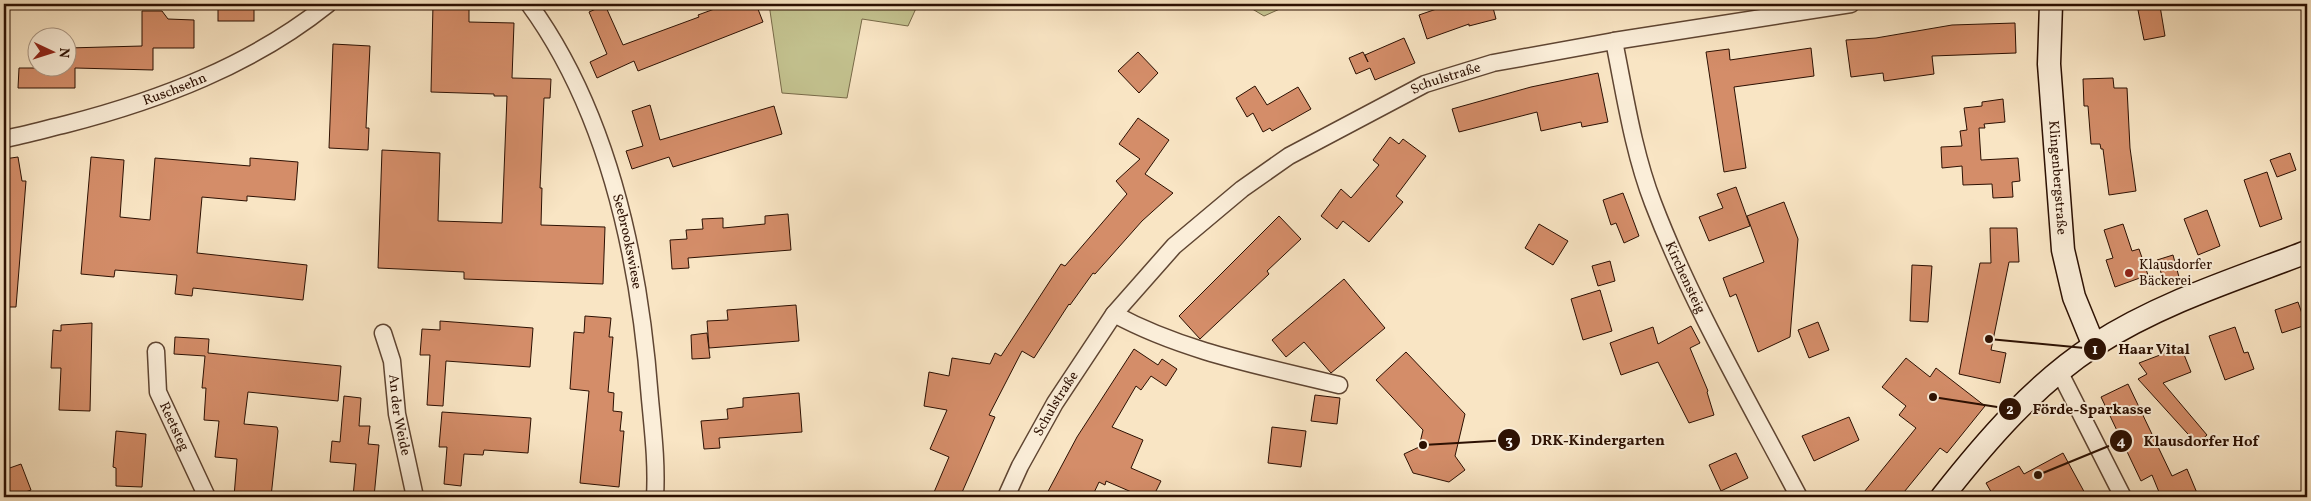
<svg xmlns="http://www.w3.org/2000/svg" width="2311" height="501" font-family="Vollkorn,serif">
<rect width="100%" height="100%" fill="#f9e5c4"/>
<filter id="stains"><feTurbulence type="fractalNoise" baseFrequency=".004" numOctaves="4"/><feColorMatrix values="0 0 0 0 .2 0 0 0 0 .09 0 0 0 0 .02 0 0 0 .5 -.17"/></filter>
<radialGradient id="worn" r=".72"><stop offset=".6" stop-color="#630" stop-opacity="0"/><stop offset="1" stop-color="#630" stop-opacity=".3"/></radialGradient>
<g fill="#c4c390" stroke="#786a49">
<polygon points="769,4 918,4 908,26 862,19 847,98 782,93"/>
<polygon points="1244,4 1291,4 1264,16"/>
</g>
<g fill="#d48d69" stroke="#2c1002">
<rect x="218" y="4" width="36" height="17"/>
<polygon points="433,4 469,4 469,22 514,23 512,78 551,79 550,98 544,98 540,188 542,188 541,225 605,227 603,284 464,279 464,272 378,268 382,150 440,153 438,221 502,223 507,96 494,96 494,94 431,92"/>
<polygon points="728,4 756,4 763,22 638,71 634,61 597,78 590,62 607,54 589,12 605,5 623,45 699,17 698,15"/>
<polygon points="1451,4 1492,4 1496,19 1469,26 1469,24 1427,39 1419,15"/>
<polygon points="2160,6 2165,36 2144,40 2138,10"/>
<polygon points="142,11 162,11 168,19 194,20 194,48 153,48 153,70 75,68 75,88 18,88 19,68 68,68 68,48 142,46"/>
<polygon points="2015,23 2016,53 1932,56 1934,74 1884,81 1883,73 1851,77 1846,40 1876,38 1952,25"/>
<polygon points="1404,38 1415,63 1375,80 1370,68 1356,74 1349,58 1363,52 1368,62 1365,55"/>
<polygon points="333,44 370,46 366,128 369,128 368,150 329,148"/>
<polygon points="1811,48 1814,76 1734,87 1746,168 1724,172 1706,52 1729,49 1730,60"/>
<polygon points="1138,52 1158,73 1139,93 1118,71"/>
<polygon points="1598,73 1608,122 1582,127 1581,122 1541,131 1537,112 1459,132 1452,109 1531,87"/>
<polygon points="2113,78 2114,88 2127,88 2130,148 2136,191 2109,195 2103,149 2101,149 2100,144 2091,144 2088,106 2084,106 2083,79"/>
<polygon points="1255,86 1267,105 1298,87 1311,109 1272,131 1270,128 1263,132 1253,113 1247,117 1236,98"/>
<polygon points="2003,99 2005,122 1984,124 1985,128 1979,128 1981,160 2018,158 2020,181 2012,182 2013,197 1993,198 1992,184 1963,185 1962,166 1942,168 1941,147 1962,146 1960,131 1967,130 1964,108 1982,106 1982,102"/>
<polygon points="650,105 660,140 774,106 782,134 673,167 669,157 632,169 626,151 643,146 632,111"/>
<polygon points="1138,118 1169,140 1145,174 1173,193 1142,221 1095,274 1093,273 1070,305 1069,304 1034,358 1022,351 989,415 995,417 960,497 932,497 949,457 930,449 947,410 924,406 929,372 949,376 952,358 990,364 995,353 1001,356 1061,264 1065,266 1127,194 1116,181 1140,159 1119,144"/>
<polygon points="1390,137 1399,144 1403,139 1426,156 1396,196 1403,202 1369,242 1343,221 1337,229 1321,216 1341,189 1351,198 1379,165 1373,160"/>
<polygon points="2290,153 2296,170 2277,177 2270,160"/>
<polygon points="18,157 22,181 26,181 16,307 4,307 4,159"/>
<polygon points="91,157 124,160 120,217 150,220 155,158 250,166 250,158 298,162 295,200 247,196 247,201 202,197 197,253 307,265 303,300 193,288 192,296 175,294 177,275 115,270 114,277 81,274"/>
<polygon points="2267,172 2282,219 2260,227 2244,180"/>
<polygon points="1736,187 1750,226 1709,241 1699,217 1723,208 1717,194"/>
<polygon points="1623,193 1639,236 1624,243 1616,223 1611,225 1603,200"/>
<polygon points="1784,202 1798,239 1790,337 1758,352 1736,294 1730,297 1723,278 1764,262 1747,216"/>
<polygon points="2207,210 2220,246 2198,255 2184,219"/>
<polygon points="788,214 791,250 688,258 689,268 672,269 670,240 687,239 686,230 703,229 702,219 723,218 723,228 765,224 765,216"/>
<polygon points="1279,216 1301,239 1267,271 1269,274 1200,339 1179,316"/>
<polygon points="1539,224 1568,241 1553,265 1525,248"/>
<polygon points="2123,224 2132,251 2139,249 2148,275 2115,287 2106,260 2113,258 2104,230"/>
<polygon points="1990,228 2017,228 2019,262 2009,262 1991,350 2006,353 2000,383 1959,374 1980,263 1991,263"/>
<polygon points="2173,255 2179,277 2164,282 2157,260"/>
<polygon points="1610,261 1615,281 1598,286 1592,266"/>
<polygon points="1912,265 1932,266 1928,322 1910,321"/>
<polygon points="1344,279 1385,328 1331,373 1304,342 1286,357 1272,340"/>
<polygon points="1600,290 1612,331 1583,340 1571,299"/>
<polygon points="2298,302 2306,325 2282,333 2275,310"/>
<polygon points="796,305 799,341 709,348 707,321 728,320 727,310"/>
<polygon points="585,316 611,318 609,337 613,337 608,392 614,393 613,411 622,412 620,431 624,431 619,487 580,483 589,391 570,389 574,332 584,333"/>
<polygon points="440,321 533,328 530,367 446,361 443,406 427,405 430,355 420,355 422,329 440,330"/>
<polygon points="1818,322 1829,350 1809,358 1798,330"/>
<polygon points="92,323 90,411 59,410 61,368 51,368 53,330 61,331 61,325"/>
<polygon points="1691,326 1700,343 1690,348 1708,391 1707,392 1714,415 1689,423 1658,362 1621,375 1610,343 1653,327 1658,344"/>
<polygon points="2235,327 2244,353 2248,352 2254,369 2225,380 2209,336"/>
<polygon points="707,333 710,358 692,359 691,335"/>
<polygon points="175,337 209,339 208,353 341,366 338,401 248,392 244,424 277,427 278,431 271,497 234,497 237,459 215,457 219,421 204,420 206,388 202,388 205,356 174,354"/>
<polygon points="2181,347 2191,372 2163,383 2207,435 2197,444 2138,379 2147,374 2139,363"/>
<polygon points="1134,349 1158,365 1162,359 1177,369 1166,386 1151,376 1141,390 1136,386 1112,427 1143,440 1131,468 1161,481 1153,497 1143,497 1106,481 1105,485 1099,482 1092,497 1045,497 1077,437"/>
<polygon points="1406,352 1465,414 1455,456 1465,470 1449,482 1413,473 1404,454 1419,447 1423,430 1376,380"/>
<polygon points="1906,358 1930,377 1936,368 1985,406 1947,453 1940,448 1900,497 1860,497 1916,428 1899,415 1906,406 1882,387"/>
<polygon points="2128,384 2172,476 2187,469 2197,493 2187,497 2161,497 2152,475 2141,481 2101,397"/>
<polygon points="799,393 802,432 719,438 720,448 704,449 701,421 728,419 727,409 743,407 743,398"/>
<polygon points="1315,395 1340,398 1337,424 1311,421"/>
<polygon points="344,396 361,398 359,426 370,426 368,444 379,445 374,497 353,497 356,464 330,462 332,441 340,442"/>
<polygon points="442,412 531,418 528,453 484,450 483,455 464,454 461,486 444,484 447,447 439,447"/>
<polygon points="1849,417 1859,440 1814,461 1802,436"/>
<polygon points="1272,427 1306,431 1301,467 1268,463"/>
<polygon points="116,431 146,434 142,487 116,486 116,468 113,467"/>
<polygon points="1736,453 1748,478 1721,491 1709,465"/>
<polygon points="2063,453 2087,497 1994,497 1986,483 2019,466 2024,474"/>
<polygon points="21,464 31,490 12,497 4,497 4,470"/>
</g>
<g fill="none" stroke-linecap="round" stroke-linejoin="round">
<g stroke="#5f4532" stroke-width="19">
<g id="street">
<path id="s1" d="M529,4c81,111 111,260 121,395 3,32 7,65 5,98"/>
<path id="s2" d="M1614,41c11,54 19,110 39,162 39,102 95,197 146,294"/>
<path id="s3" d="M4,139c21,-4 42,-10 63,-15 93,-24 185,-59 261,-120"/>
<path d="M1114,314c70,38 148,52 225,71"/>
<path id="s4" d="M383,333l9,28 5,53 18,83"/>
<path id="s5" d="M156,351l2,41 49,105"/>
<polyline points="2060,373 2123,497"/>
<path id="s6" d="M1006,497l14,-31 35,-63 59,-89 60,-68 68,-57 47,-33 136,-72 68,-21 121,-22 237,-37"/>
</g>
</g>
<g stroke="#2c1002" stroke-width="25">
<g id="secondary">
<path id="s7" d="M2051,4l-2,60 14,186 11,47 20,49"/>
<path d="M1942,497c44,-56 93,-113 153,-152 65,-42 141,-66 212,-93"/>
</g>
</g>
<use href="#street" stroke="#fbeed9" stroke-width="16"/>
<use href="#secondary" stroke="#fbeed9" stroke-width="22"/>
</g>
<circle fill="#8f2418" stroke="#fbeed9" stroke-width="2" cx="2129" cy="273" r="5"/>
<g text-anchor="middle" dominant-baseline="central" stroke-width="4" stroke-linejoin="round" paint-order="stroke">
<g font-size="14" fill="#2c1002" stroke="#fbeed9">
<text stroke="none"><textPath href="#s6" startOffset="625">Schulstraße</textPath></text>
<text stroke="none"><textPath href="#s3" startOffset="178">Ruschsehn</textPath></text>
<text stroke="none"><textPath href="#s7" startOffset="174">Klingenbergstraße</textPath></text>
<text stroke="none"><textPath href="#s1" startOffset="259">Seebrookswiese</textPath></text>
<text stroke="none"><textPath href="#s2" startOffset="248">Kirchensteig</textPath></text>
<text stroke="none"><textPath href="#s6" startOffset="106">Schulstraße</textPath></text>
<text stroke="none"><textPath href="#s4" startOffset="84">An der Weide</textPath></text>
<text stroke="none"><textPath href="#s5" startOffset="79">Reetsteg</textPath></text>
</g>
<g font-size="14" fill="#2c1002" stroke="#fbeed9" text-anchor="start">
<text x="2139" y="265">Klausdorfer<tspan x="2139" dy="16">Bäckerei</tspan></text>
</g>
</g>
<path fill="none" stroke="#2c1002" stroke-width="2" d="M1989 339L2095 349M1933 397L2010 409M1423 445L1509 440M2038 475L2121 441"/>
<g fill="#2c1002" stroke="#fbeed9" stroke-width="2">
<circle cx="1989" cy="339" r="5"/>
<circle cx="1933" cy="397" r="5"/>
<circle cx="1423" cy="445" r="5"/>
<circle cx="2038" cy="475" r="5"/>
<circle cx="2095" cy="349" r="12"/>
<circle cx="2010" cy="409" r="12"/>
<circle cx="1509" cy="440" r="12"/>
<circle cx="2121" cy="441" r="12"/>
</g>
<g font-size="15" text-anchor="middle" font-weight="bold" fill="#fff">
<text x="2095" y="354">1</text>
<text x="2010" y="414">2</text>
<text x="1509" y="445">3</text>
<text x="2121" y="446">4</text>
</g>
<g font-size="15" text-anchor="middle" font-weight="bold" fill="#2c1002" stroke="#fbeed9" stroke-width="4" stroke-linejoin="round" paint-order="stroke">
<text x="2154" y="354">Haar Vital</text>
<text x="2092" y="414">Förde-Sparkasse</text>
<text x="1598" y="445">DRK-Kindergarten</text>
<text x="2201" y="446">Klausdorfer Hof</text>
</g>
<rect width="2311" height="501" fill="none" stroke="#f9e5c4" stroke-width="20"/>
<rect x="5" y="5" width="2301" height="491" fill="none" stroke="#2c1002" stroke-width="2.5"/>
<rect x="10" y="10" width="2291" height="481" fill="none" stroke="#2c1002"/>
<g transform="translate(52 52) rotate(94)"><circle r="24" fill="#fbeed9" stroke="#a89583"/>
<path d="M0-4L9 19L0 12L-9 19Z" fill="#8f2418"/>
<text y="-8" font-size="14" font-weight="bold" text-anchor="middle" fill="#2c1002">N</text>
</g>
<rect width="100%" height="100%" filter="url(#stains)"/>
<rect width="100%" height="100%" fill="url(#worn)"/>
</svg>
